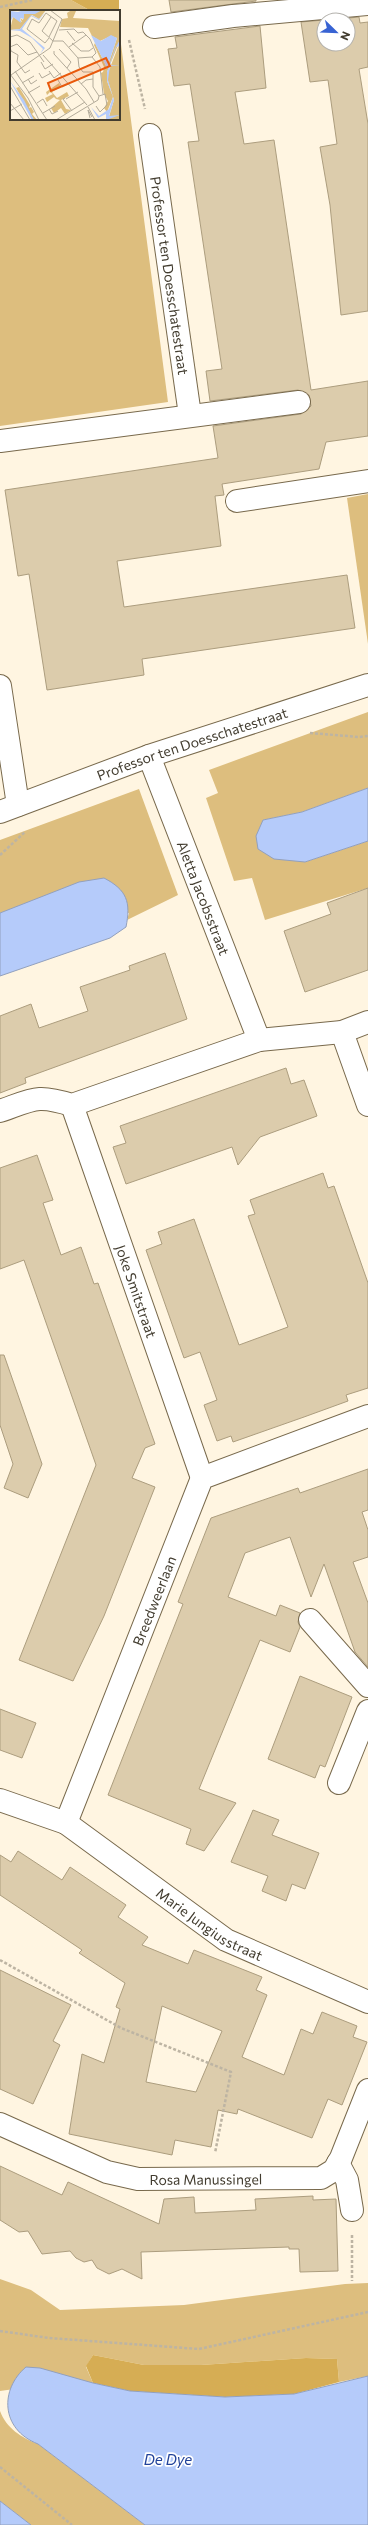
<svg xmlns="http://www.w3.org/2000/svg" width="368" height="2525" font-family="Commissioner,sans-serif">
<rect width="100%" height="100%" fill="#fff5e1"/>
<g fill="#ddbe7e">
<polygon points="0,0 71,0 91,11 11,11 11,119 119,119 119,29 168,402 0,426"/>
<polygon points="368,494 368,644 347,498"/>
<polygon points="368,712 368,788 302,812 263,820 305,862 368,841 368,888 265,920 252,878 234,881 206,798 218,793 209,770"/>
<polygon points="139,789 178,895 127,920 129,913 28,904 0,913 0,840"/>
<polygon points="0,2279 31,2290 60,2310 184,2305 345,2284 368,2283 368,2376 339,2382 337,2359 306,2358 201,2365 144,2365 93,2355 86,2367 93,2383 79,2380 0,2391"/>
<path d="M0,2411c6,17 22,27 38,33l107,81h-114l-31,-24z"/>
</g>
<g fill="#d6ad54">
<polygon points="71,0 119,0 119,11 91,11"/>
<polygon points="93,2355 144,2365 201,2365 306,2358 337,2359 339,2382 294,2394 225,2397 130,2391 93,2383 86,2366"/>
</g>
<g fill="#b5cbfa" stroke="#92a0bd">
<polygon points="368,788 368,841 305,862 274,859 258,849 256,836 263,820 302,812"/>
<path d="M104,878c23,12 27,24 22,49l-16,11 -110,38v-63l79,-31z"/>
<path d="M26,2367l14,1 53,15 37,8 95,6 69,-3 74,-18v149h-223l-107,-81c-38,-15 -38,-55 -12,-77z"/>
<polygon points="0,2501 31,2525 0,2525"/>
</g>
<g fill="#dcccac" stroke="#ac9d7e" fill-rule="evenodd">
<polygon points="169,0 256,0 256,1 171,12"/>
<polygon points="359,17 360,23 368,22 368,67 359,69 368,124 368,311 341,315 330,205 320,147 337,144 328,80 310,82 301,22 324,20 324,44 348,44 348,20 329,20"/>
<polygon points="260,26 266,88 235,92 244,144 274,140 311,390 368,381 368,436 326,442 319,469 222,484 224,495 215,496 221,546 117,561 124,607 347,575 355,628 142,659 144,675 47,690 29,574 18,576 5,490 218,458 213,426 301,414 311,406 309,395 298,390 210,401 206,371 222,369 188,142 199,141 190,84 174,86 168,49 177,48 175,37"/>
<polygon points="368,888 368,970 305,992 284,931 331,914 327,903"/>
<polygon points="165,953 187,1019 25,1078 26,1083 0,1093 0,1016 31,1004 39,1028 88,1011 80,987 130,970 129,966"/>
<polygon points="286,1068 291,1084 304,1080 317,1116 260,1137 238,1165 232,1147 126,1184 113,1147 126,1143 120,1126"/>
<polygon points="37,1155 53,1200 43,1203 61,1255 81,1247 94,1284 98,1283 155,1444 145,1448 132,1478 155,1487 104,1616 73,1681 19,1660 96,1465 24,1260 0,1269 0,1168"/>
<polygon points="323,1173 328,1188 334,1186 368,1283 368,1388 346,1395 348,1401 304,1417 233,1442 231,1436 217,1441 204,1405 217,1400 200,1352 184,1358 146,1250 162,1244 158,1232 194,1219 239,1345 288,1327 248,1216 255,1214 250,1200"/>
<polygon points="0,1355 4,1355 42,1464 28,1498 4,1488 13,1464 0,1425"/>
<polygon points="368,1469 368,1510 362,1512 368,1530 368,1557 353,1562 368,1603 368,1667 355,1652 324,1564 311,1597 290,1537 245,1553 228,1597 276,1616 280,1605 300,1613 298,1622 300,1627 290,1652 260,1640 199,1789 236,1803 204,1851 186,1844 191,1829 108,1795 183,1604 178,1602 211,1518 298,1488 300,1493"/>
<polygon points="300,1676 352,1697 325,1767 320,1765 315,1778 268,1759"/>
<polygon points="0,1709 36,1723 22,1758 0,1750"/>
<polygon points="253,1810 279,1820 272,1835 319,1853 305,1889 292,1884 286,1901 262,1891 268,1876 231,1862"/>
<path d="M18,1851l44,29 8,-13 56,38 -8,12 30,20 -6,8 46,19 6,-14 68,27 -6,13 11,5 -25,62 42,18 17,-46 12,5 9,-22 35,14 -4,11 14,5 -25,63 -14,-6 -16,39 -74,-29 -1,5 -19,-4 -7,37 -36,-7 -3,15 -103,-21 13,-80 22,9 16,-54 -4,-2 9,-24 -46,-30 3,-3 -82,-55v-40l11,7zM162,2006l60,25 -26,61 -50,-10z"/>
<polygon points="0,1970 71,2005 53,2041 60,2045 33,2104 0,2089"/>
<polygon points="0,2166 62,2195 68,2182 159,2224 164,2199 194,2197 195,2213 256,2210 255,2199 313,2196 313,2200 336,2199 338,2271 300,2272 299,2249 289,2249 289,2247 141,2252 142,2279 122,2269 109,2274 97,2268 92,2260 84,2262 76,2258 70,2251 42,2254 28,2231 19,2232 0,2220"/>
</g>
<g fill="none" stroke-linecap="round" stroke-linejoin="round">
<g stroke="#78694c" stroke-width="24">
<g id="minor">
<polyline points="154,27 233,16 368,4"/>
<path id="s1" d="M150,135l40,280"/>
<polyline points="0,441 299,402"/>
<polyline points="237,501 368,481"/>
<polyline points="0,686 18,805"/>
<path id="s2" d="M149,756l110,284"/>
<path id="s3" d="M0,812l149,-56 219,-71"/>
<polyline points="342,1032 368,1105"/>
<path id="s4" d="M72,1105l130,373"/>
<path d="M0,1111c34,-12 37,-17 72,-6l187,-65 83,-8 26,-10"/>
<polyline points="310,1620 368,1686"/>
<polyline points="339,1783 368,1711"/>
<path id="s5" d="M0,1800l66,23 136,-345 166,-62"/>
<path id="s6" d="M66,1823l160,117 142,62"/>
<path id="s7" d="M0,2124l107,48 31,7 183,-1 13,-8 7,-12 27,-68"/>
<polyline points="338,2163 347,2180 352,2210"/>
</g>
</g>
<g stroke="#bdb4a3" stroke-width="2.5" stroke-dasharray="3 2" stroke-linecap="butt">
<polyline points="0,7 32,0"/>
<polyline points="129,40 145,109"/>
<polyline points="310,733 359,737 368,736"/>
<polyline points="0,855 25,832"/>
<polyline points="0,1960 121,2028 231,2072 215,2153"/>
<polyline points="352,2235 352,2281"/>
<polyline points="0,2331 49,2338 199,2349 368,2312"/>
<polyline points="0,2467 72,2525"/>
</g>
<use href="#minor" stroke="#fff" stroke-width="22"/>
</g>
<g text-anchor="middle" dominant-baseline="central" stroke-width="3.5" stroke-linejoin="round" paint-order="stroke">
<g font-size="14" fill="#423c2f" stroke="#fff">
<text stroke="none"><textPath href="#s1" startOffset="142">Professor ten Doesschatestraat</textPath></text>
<text stroke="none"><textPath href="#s3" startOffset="204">Professor ten Doesschatestraat</textPath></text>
<text stroke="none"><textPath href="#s2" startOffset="152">Aletta Jacobsstraat</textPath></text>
<text stroke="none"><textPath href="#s4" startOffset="197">Joke Smitstraat</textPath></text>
<text stroke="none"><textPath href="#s5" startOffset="309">Breedweerlaan</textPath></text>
<text stroke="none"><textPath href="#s6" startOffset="176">Marie Jungiusstraat</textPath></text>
<text stroke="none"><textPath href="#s7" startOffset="217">Rosa Manussingel</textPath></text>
</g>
<g font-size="15" font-style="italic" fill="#22439a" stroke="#fff">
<text x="168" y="2459">De Dye</text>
</g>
</g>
<g transform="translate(10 10)">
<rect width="110" height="110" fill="#fff5e1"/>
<path d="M32,0h4l-7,9 -7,-4 -12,14 -10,1 3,-13 9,5 -2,-4 3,2 1,-6zM60,1h6l-3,7 47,3v19l-13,32v9l6,16 -6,15 -3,-4 4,-7 -4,-7 -3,-21 2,-1 1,-5 -10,-22 1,-2 12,25 10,-30 -6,-2 -11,5 -8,-5 -4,-8 -28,-1 2,-8 6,-1 -1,-5zM110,32v78h-12l6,-20 -6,-19v-8zM0,67l6,11 3,-1 11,18 -1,3 2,-1 3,5 -2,2 5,6h-3zM49,73l2,4 -9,5 5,6 10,-6 2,4 -8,4 5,9 5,1 -6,4 -4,-6 -7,5 -3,-5 9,-8 -4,-1 -2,-2 -7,5 -2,-4 8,-4 -3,-2 -3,3 -1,-3z" fill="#ddbe7e"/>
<path d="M14,0h18l-7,4h-11v5l-4,-1 1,5 -8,-6 -3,5v-11l8,1zM37,0l-8,10 -8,-4 -9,13 23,19 -5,6 3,-5 -11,-11 -12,-7 -10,-1 10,-1 11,-14 8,4zM81,25l10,6 10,-6 6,3 -10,30zM110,30v6l-4,1 -6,18 10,1h-10l-2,14 2,7 10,-5 -10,5 4,13 -5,16 11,-1 -14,5v-6l-8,4 -7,-11 8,9 10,-7 4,-12 -6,-16v-9l8,-24zM0,71l14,19 10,20h-2z" fill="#b5cbfa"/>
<path fill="none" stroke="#b3ab9a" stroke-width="1" d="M41,7l-9,14 11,10M49,20l15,-1 4,4 5,-1 7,7 6,14 -4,4 8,10 3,27M57,21l8,10M0,27l7,-2 13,7 14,20M39,27l8,-16 -11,-8 -7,10 -7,-4 -5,10 18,14 4,-5M43,31h10l15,17 1,9 4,5h10v15l6,9M62,33l9,8h8l4,-3M59,37l17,-12M49,39l12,13 -4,6M44,41v3l32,35 8,13M33,45l44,50M68,48l14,-1M31,52l4,7 8,-5M20,60l-5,3 -8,-11 1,-7 -7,-4 -1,-4 7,-3 11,11 9,-3M5,61l32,49M39,61l5,7 7,-5M29,63l3,5 9,-5M0,64l18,24 11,22M1,65l39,-27 12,-29 -12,-9M18,69l3,5 6,-4M48,70l4,7 8,-4M12,73l12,-7M71,74l5,-4 7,-1M0,76l20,34M18,83l12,-7M55,88l-2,1 9,12M56,89l12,-7M0,93l14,17M27,93l6,-4 4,7M86,96l4,6 7,-7 -2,-11 -6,2M78,97l7,13M39,99l3,5 6,-3M0,101l12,-7M33,103l12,-7M80,108l-2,-8 4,7M46,110l29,-18M55,110l33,-20 1,-4"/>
<path fill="#e8590c" fill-opacity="0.15" stroke="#e8590c" stroke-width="2" d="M96,48l4,8 -59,25 -3,-8z"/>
<rect width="110" height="110" fill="none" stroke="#423c2f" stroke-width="2"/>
</g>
<g transform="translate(336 32) rotate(113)"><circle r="19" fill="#ffffff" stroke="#b3b1ac"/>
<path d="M0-3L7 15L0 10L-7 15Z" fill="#3863d3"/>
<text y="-6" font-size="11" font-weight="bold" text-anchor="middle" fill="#423c2f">N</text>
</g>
</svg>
